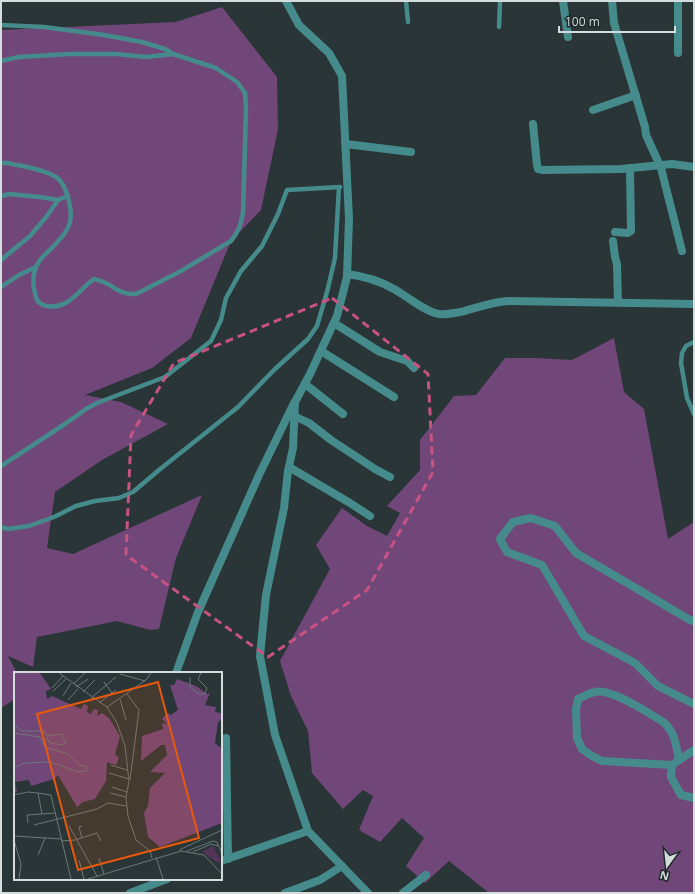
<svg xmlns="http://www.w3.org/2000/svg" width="695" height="894" font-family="'Open Sans',sans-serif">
<rect width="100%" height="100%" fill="#293536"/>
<g fill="#71477a">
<polygon points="222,7 277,77 278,129 261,210 231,241 191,338 152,368 85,395 121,402 168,424 102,460 55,492 47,548 73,554 202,495 176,558 159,629 150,630 117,621 37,637 33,667 8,656 17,673 15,673 15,699 1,708 1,30 176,22"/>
<polygon points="614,338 624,392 644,409 668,539 694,522 694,893 489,893 449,861 425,883 406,866 424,838 402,818 380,842 359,830 373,796 363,790 343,809 312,773 308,731 291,696 280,661 330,569 316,545 342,508 367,526 387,536 400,513 387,506 420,470 420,440 454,396 476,395 505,358 536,358 572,360"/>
</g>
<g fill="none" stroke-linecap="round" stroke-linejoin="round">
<g stroke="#468b8c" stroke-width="4.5">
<polyline points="406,1 408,22"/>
<path d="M1,25l43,2 60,8 38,7 23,7 8,5 43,14 21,14 8,11 1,16 -3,104c-3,13 -4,18 -12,28l-50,30 -45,23c-20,1 -24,-12 -42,-15 -16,11 -25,31 -47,27 -5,-1 -10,-4 -11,-9 -3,-9 -4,-20 0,-30 4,-11 16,-17 23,-27 4,-4 8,-10 10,-15 5,-12 -2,-41 -13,-48 -13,-8 -34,-11 -49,-14h-6"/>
<polyline points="499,27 500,1"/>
<polyline points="1,61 19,57 69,54 116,54 146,57 173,54"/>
<polyline points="1,196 9,194 40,197 58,200 68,196"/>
<polyline points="1,260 30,236 47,216 58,200"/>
<polyline points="1,287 19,275 36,267"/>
<polyline points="694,342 686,346 682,353 681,363 687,398 694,414"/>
<polyline points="1,466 65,424 86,409 97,403 165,377 211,341 221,320 226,298 241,271 262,246 278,214 287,190 340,187"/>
<polyline points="1,527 8,529 29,526 54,517 76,506 95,501 119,498 133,492 159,470 238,407 275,369 308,339 317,326 327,292 335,258 339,187"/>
</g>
<g stroke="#468b8c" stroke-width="8">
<polyline points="563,1 568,37"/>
<polyline points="612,1 614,23 645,127 646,135 661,168 682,251"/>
<polyline points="678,1 678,53"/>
<polyline points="593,110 636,95"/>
<polyline points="533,124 537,165 538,169 543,170 621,169 672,164 694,167"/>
<polyline points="346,144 411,152"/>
<polyline points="615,232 628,233 631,231 630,168"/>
<polyline points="613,241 615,257 617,264 618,302"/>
<path d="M347,274c16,2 33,7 47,15 11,6 33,24 45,25 7,1 15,-1 22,-2 15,-4 31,-10 47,-11l186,3"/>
<polyline points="334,323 380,352 407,361 414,368"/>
<polyline points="321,351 394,397"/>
<polyline points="305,384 343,414"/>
<polyline points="294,416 309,423 331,440 375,469 390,477"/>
<polyline points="289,467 350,503 370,516"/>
<polyline points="694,621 690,620 576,553 555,526 531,518 513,522 500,539 507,552 542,565 584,636 635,663 658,686 694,704"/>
<polyline points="176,673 198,612 259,475 294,403"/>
<polyline points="226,738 228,859"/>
<polyline points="694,750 672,765 671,777 681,795 694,798"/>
<path d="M672,765l-70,-4 -10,-5 -10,-7 -5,-11 -1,-29 2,-10c5,-2 11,-6 17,-7 16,-4 53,21 67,29 13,10 14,24 17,39"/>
<polyline points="285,893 320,880 342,866"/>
<polyline points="403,893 426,875"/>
</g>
<g stroke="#468b8c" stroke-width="8">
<polyline points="286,1 299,25 329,53 342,76 349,219 347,277 337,316 310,374 295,402 293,448 288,471 284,508 266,595 260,656 275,735 308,831 368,893"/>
<polyline points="221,861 308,831"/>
<polyline points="130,893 167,879"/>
</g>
</g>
<path fill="none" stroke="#c75382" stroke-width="3" stroke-dasharray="8 5" stroke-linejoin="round" d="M332,298l96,76 5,98 -66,118 -99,67 -142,-102 5,-120 43,-72z"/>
<g transform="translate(14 672)">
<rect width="208" height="208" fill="#293536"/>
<path d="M199,174l8,15 -3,2 -16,-11z" fill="#55345c"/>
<path d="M0,1h26l11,16 -5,2 1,8 5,-3 29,13 3,-5 4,2 -1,6 4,2 3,-5 4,1 -1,6 5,-3 7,5 11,18 -5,18 4,4 -3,7 -9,-3 -1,19 -11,18 -12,3 -6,5 -19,-32 -4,4 -23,7 -2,-6 -14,2 2,10 -3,1zM163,7l19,7 11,8 3,-1 -5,12 11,2 -1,5 6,1 1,6 -4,3 -3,21 7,6v74l-62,24 -12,-10 -4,-24 4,-7 2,-18 15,-15 -15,-1 17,-17 -2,-10h-4l-20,16 1,-25 21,-7 -1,-6 5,1 -5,-5 5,-6 4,2 7,-5 -8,-25h4z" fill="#71477a"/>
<path fill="none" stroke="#6d7878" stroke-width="1" d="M45,1l48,34 10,16 8,23 4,35 -3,17 2,18 8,24 14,11 2,7M106,2l25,7M176,5v10l9,7h6l2,-6 -9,-9 3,-6M90,10l8,11M59,12l12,-11M62,15l12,-8M38,16l11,-12M39,19l13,-12M69,20l12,-12M113,22l12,16 -9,70M49,24l8,-13M77,26l25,-21M106,27l6,21M54,28l10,-11M85,31l17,-13M93,35l39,-27 5,-7M0,53l8,6h22l3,5M0,61l26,4 5,10 23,7 11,11 8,2 -1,4 -8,1 -28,-10 -26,1 -10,5M32,65l4,6 12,2 4,-2 -5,-9 -14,2M97,93l16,5M95,101l20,6M98,115l15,5M96,121l16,4M0,123l14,-3 10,1M28,142l-4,-21 13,2 20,84M14,151l-1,-8 28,-2M20,153l63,-16 11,-6 18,3M55,154l28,50M68,154l-3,1 3,11M0,164l47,3M0,168l7,24 -2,15M47,169l14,-1 22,-7 4,8M165,178l43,-20M173,179l26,-10 4,1 5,12M179,180l18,-8 7,2M24,183l7,-17M142,185l7,22M85,186l5,16M65,188l5,19M74,207l93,-28 23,4 18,19"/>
<path fill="#e8590c" fill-opacity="0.15" stroke="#e8590c" stroke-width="2" d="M144,10l41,156 -121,32 -41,-156z"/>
<rect width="208" height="208" fill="none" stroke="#d4dcdc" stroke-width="2"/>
</g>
<rect width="695" height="894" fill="none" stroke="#d4dcdc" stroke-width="4"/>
<g transform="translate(667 866) rotate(195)" stroke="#202b2b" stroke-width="3" paint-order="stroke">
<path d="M0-3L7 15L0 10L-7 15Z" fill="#d4dcdc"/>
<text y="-6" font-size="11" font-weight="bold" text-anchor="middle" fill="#d4dcdc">N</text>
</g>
<path d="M559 26v6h116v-6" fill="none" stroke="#d4dcdc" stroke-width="2"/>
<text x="565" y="26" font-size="12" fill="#d4dcdc" stroke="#202b2b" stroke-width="3" paint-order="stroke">100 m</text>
</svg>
